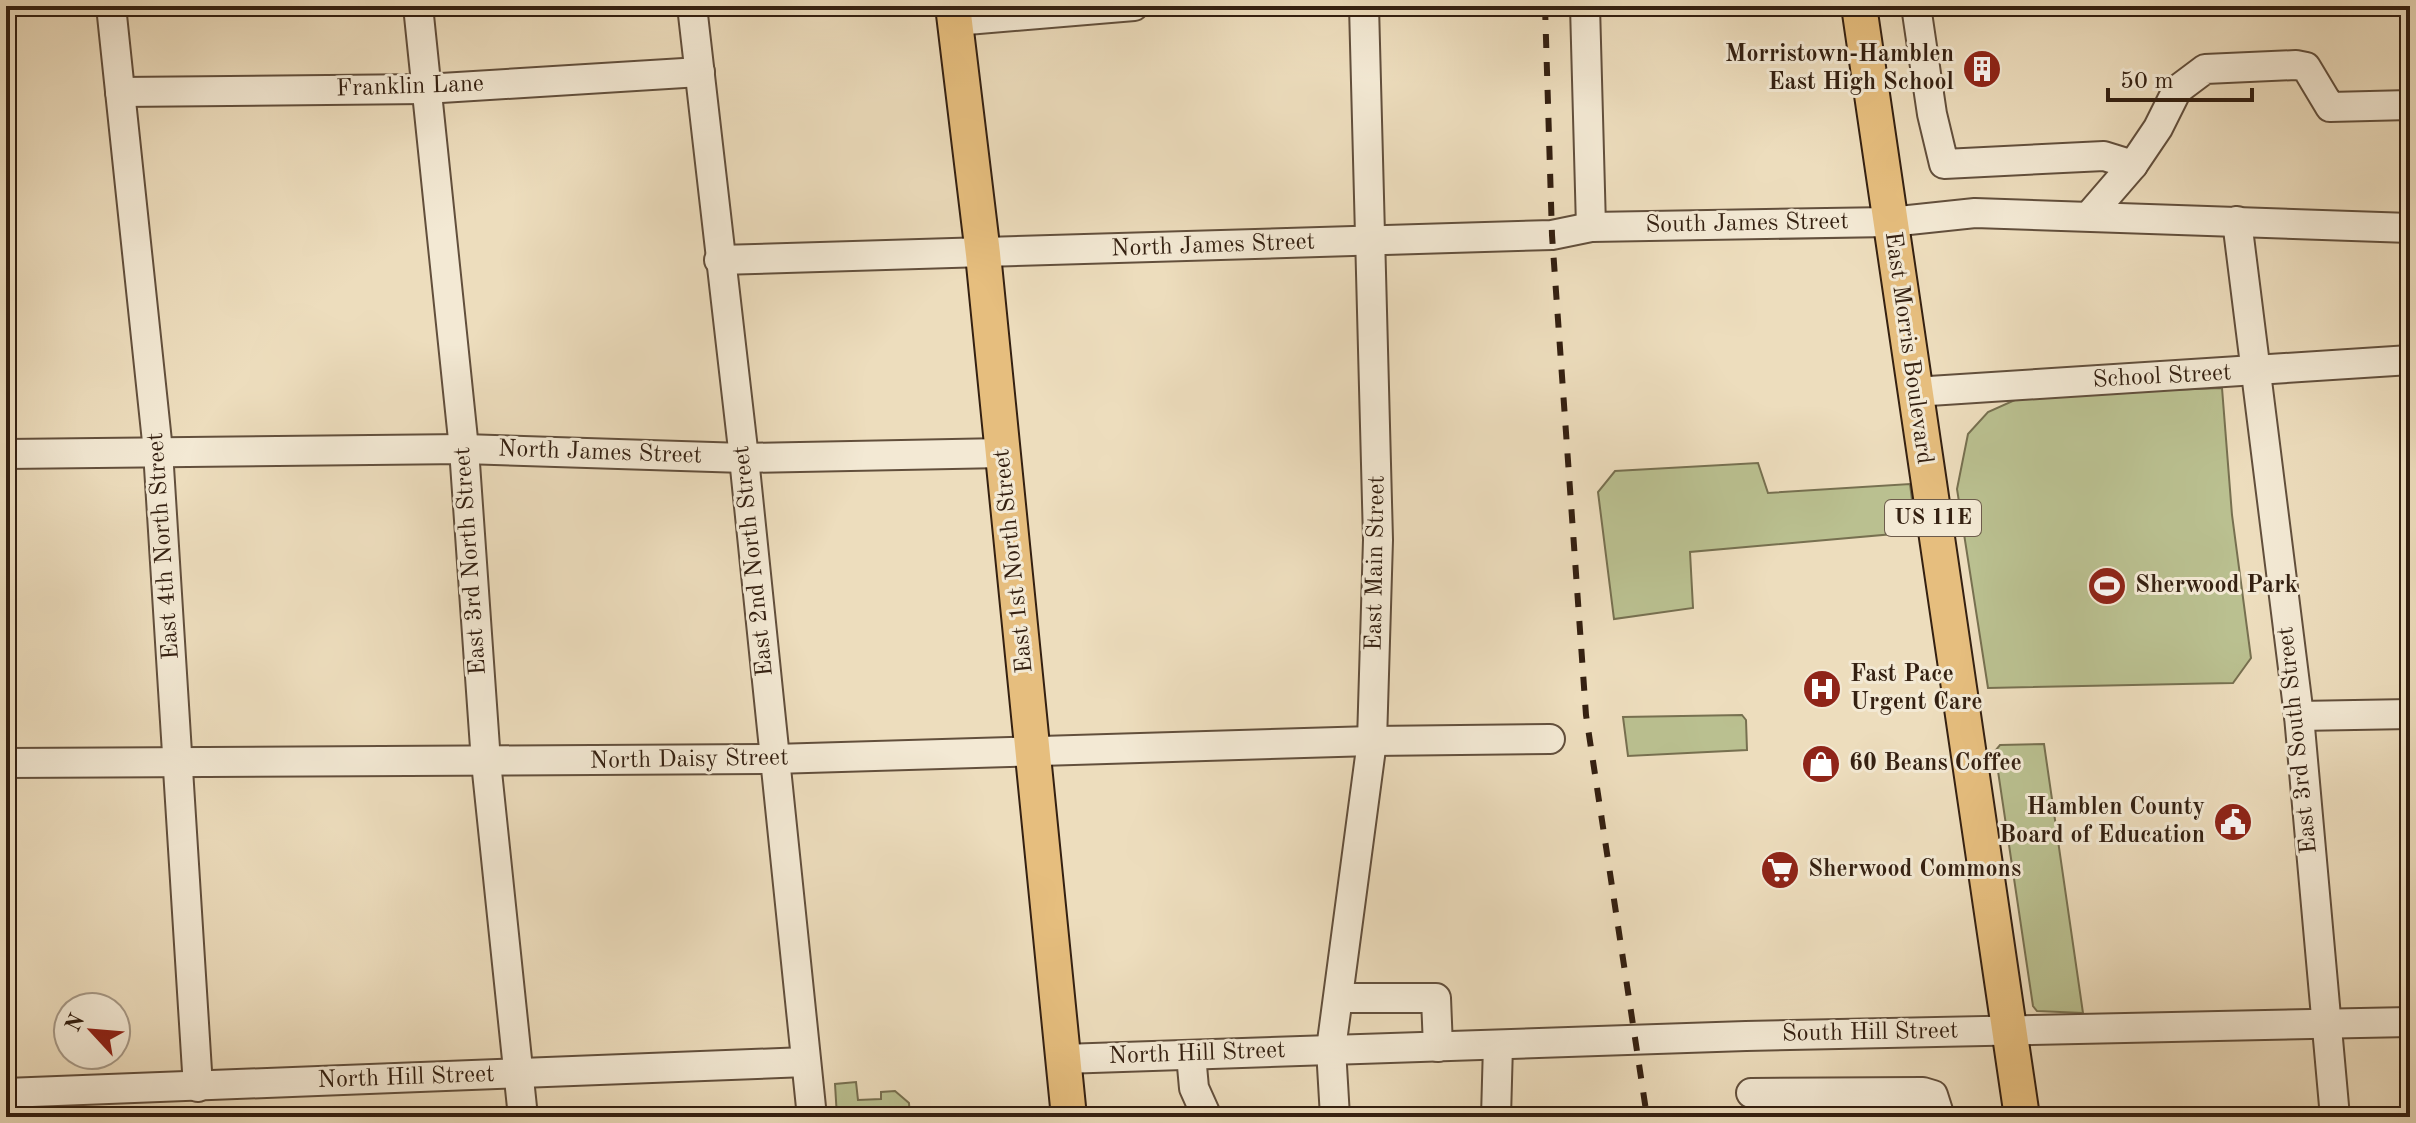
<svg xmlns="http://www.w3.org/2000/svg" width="2416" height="1123" font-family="'Old Standard TT',serif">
<rect width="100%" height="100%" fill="#edddbd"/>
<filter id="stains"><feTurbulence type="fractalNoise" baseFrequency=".0025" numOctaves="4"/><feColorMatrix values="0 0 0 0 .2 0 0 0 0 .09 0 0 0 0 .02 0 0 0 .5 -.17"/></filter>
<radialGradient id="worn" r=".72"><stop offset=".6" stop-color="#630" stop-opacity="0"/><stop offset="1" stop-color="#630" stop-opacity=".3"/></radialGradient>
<g fill="#bac090" stroke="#777050" stroke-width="2">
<polygon points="2222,388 2232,515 2251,658 2233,683 1988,688 1957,489 1968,434 1988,412 2026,395"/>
<polygon points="1758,463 1768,493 1910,484 1916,532 1690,552 1693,608 1614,619 1598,492 1615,471"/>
<polygon points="1742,715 1746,720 1747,750 1628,756 1623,717"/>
<polygon points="2044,744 2083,1013 2037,1011 2033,1006 1995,751 2000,745"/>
<polygon points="856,1082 858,1100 881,1099 881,1092 895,1091 909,1103 910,1117 837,1117 835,1084"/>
</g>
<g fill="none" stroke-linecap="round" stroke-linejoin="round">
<g stroke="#624f3c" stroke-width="32">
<g id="minor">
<polyline points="111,6 158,451 198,1087"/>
<polyline points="418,6 464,449 486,762 523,1117"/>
<polyline points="692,6 744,458 812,1117"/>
<polyline points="1585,6 1591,227"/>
<polyline points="1916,6 1932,114 1944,164 2104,156 2133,165"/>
<polyline points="955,21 1134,6"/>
<polyline points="120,92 425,89 700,72"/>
<polyline points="2089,216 2133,165 2158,128 2177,90 2205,69 2296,65 2306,67 2330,107 2410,105"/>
<polyline points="2237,221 2299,716 2335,1117"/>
<polyline points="719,260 1552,235 1591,227 1890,222 1975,213 2410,228"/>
<polyline points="1914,392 2410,360"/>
<polyline points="6,454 464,449 744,458 1003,453"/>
<polyline points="2299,716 2410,714"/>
<polyline points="6,763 774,759 1372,741 1550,739"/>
<polyline points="1339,998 1436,998 1438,1047"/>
<polyline points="1191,1055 1194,1088 1207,1117"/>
<polyline points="1063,1059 1746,1036 2410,1022"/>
<polyline points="6,1093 806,1062"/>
<polyline points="1751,1093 1923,1092 1933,1095 1940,1117"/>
<polyline points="1335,1117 1331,1049 1372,741 1378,540 1364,6"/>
<polyline points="1496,1117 1498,1045"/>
</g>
</g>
<g stroke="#342011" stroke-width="38">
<g id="major">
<polyline points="953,6 983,254 1069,1117"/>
<polyline points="1859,6 2022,1117"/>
</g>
</g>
<use href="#minor" stroke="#f3e9d4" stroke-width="28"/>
<use href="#major" stroke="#e6be7e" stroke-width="34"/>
<polyline stroke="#342011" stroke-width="6" stroke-dasharray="14 14" stroke-linecap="butt" points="1545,6 1552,235 1586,715 1647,1117"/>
</g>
<defs>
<g id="building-disc" transform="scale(2)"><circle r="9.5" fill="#8f2418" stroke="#f3e9d4"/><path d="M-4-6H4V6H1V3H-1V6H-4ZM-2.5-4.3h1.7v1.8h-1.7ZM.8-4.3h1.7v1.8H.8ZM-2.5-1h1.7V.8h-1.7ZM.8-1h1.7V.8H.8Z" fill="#fff"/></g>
<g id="stadium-disc" transform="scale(2)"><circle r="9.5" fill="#8f2418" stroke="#f3e9d4"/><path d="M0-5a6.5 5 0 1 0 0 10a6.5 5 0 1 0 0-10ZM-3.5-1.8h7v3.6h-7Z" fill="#fff"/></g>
<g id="hospital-disc" transform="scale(2)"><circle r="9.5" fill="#8f2418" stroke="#f3e9d4"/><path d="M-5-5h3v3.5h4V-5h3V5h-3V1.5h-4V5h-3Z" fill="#fff"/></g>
<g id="shop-disc" transform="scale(2)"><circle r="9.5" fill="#8f2418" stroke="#f3e9d4"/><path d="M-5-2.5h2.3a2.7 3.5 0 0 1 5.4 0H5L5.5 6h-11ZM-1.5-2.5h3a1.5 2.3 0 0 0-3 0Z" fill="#fff"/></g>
<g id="civic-disc" transform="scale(2)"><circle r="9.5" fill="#8f2418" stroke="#f3e9d4"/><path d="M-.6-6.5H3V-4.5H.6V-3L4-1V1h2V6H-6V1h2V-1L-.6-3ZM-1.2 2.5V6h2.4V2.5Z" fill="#fff"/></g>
<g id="supermarket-disc" transform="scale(2)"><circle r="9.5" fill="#8f2418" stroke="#f3e9d4"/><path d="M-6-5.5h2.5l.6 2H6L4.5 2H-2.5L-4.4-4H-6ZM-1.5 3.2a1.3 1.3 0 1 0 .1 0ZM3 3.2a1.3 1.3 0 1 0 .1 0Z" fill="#fff"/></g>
</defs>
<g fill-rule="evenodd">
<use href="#building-disc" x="1982" y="69"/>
<use href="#stadium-disc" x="2107" y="586"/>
<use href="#hospital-disc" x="1822" y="689"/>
<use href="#shop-disc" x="1821" y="764"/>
<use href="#civic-disc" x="2233" y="822"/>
<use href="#supermarket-disc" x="1780" y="870"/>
</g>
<g text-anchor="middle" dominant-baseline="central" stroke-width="6" stroke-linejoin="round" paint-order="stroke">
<rect fill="#f3e9d4" stroke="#6d5c4c" stroke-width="2" x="1885" y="500" width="96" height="36" rx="6"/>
<g font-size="22" font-weight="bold" fill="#342011">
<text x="1933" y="518">US 11E</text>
</g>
<g font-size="24" font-weight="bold" fill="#342011" stroke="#f3e9d4" text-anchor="start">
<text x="1954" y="55" text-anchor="end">Morristown-Hamblen<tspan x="1954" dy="28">East High School</tspan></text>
<text x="2135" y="586">Sherwood Park</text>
<text x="1850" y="675">Fast Pace<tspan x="1850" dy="28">Urgent Care</tspan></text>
<text x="1849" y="764">60 Beans Coffee</text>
<text x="2205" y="808" text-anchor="end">Hamblen County<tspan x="2205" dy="28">Board of Education</tspan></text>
<text x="1808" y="870">Sherwood Commons</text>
</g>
<g font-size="24" fill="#342011" stroke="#f3e9d4">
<text transform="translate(410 87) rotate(-2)">Franklin Lane</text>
<text transform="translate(1747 224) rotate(-1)">South James Street</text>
<text transform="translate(1213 246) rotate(-2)">North James Street</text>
<text transform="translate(1908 348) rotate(82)">East Morris Boulevard</text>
<text transform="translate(2162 377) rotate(-3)">School Street</text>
<text transform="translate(600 453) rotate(2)">North James Street</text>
<text transform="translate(164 546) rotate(-94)">East 4th North Street</text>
<text transform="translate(471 561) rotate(-94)">East 3rd North Street</text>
<text transform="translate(754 561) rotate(-96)">East 2nd North Street</text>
<text transform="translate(1014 561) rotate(-96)">East 1st North Street</text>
<text transform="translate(1376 563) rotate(-89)">East Main Street</text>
<text transform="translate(2298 740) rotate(-96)">East 3rd South Street</text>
<text transform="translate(689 760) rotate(-1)">North Daisy Street</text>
<text transform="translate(1870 1033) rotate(-1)">South Hill Street</text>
<text transform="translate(1197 1054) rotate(-2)">North Hill Street</text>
<text transform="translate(406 1078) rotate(-2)">North Hill Street</text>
</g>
</g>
<rect width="2416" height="1123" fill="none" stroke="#edddbd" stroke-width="32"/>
<rect x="8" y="8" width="2400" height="1107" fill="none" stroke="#342011" stroke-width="4"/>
<rect x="16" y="16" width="2384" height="1091" fill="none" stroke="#342011" stroke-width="2"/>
<g transform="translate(92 1031) rotate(296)"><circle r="38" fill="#f3e9d4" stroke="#a79986" stroke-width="2"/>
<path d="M0-6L14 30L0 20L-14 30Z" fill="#8f2418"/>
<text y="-12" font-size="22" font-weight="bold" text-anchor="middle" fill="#342011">N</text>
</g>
<path d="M2108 88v12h144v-12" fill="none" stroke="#342011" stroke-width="4"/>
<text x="2120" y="88" font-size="24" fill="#342011" stroke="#f3e9d4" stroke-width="6" paint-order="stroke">50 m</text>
<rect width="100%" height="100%" filter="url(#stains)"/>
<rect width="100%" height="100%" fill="url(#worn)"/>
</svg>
